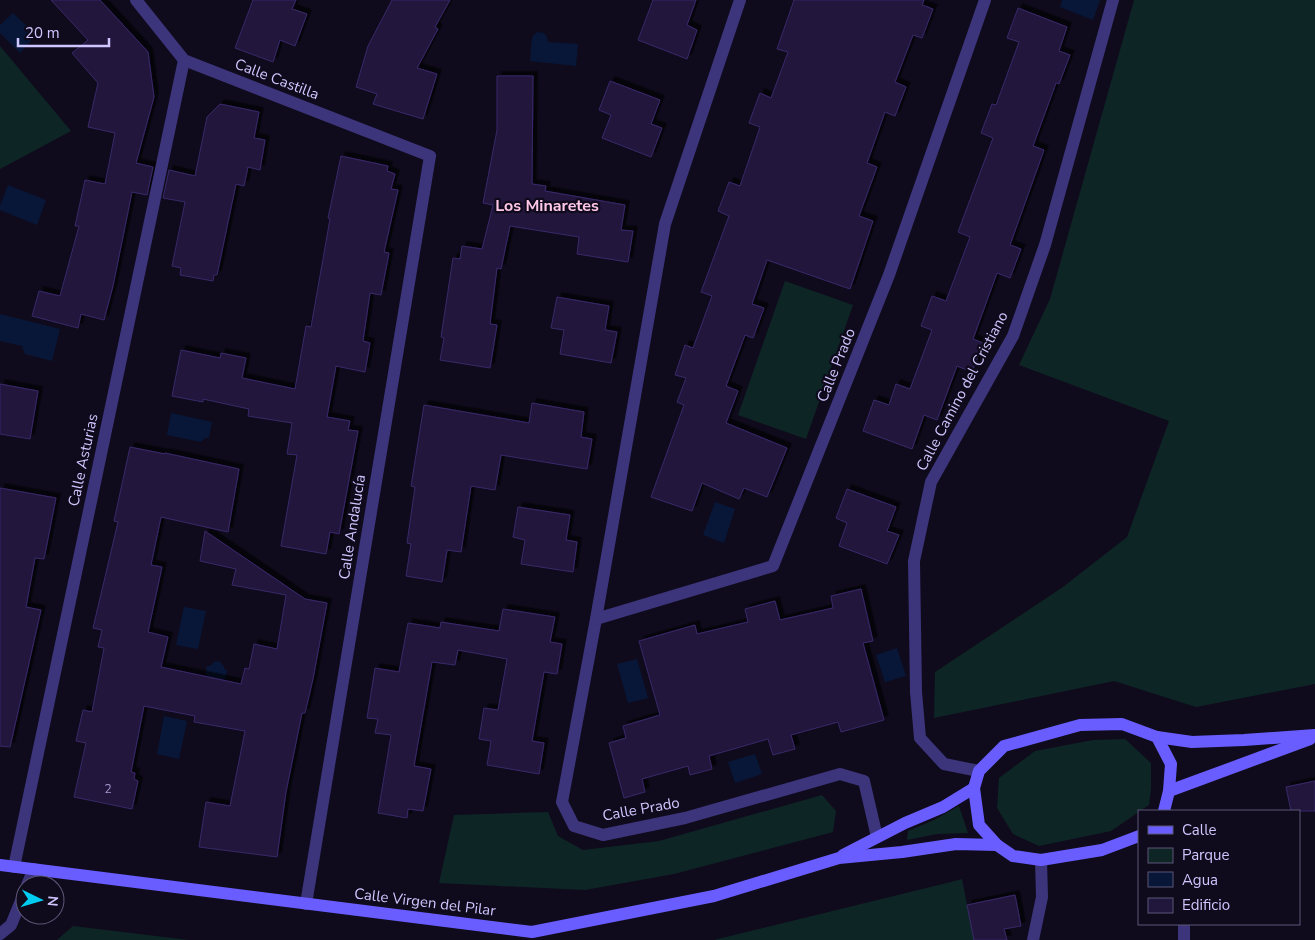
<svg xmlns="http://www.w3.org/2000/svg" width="1315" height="940" font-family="'Nunito Sans',sans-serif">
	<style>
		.green { fill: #0e2526 }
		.water { fill: #081738 }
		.building { fill: #21173d; stroke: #392969; filter: url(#shadow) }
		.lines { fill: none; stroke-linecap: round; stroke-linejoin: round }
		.lane { stroke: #3c357c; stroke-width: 12 }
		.street { stroke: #3c357c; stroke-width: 12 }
		.secondary { stroke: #6a5dff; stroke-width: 12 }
		.labels { text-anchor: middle; stroke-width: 4.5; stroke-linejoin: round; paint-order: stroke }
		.number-label { font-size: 12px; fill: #a49ace }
		.street-label { font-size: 15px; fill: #d0c6ff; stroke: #0f0b1c }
		.neighbourhood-label { font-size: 16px; font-weight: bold; fill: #ffc8e8; stroke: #0f0b1c }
	</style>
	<defs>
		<filter id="shadow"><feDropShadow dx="4.5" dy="-4.5" stdDeviation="0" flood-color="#0009"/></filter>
	</defs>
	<rect width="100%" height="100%" fill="#0f0b1c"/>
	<g class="green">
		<path d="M1134,0H1315V684L1196,707L1114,681L934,718L935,672L1063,587L1127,537L1169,421L1019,365L1050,299Z"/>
		<path d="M0,46L71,131L0,169Z"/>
		<path d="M785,281L853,305L806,439L738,415Z"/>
		<path d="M1125,739L1151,763V789L1149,805L1111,831L1039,846L1013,834L997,808L999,778L1035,751L1093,740Z"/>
		<path d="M822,795L836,811L833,832L674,874L585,890L439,883L454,815L548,812L558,836L583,850L659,841Z"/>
		<path d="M959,806L968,833L937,834L907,840L908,831L934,820Z"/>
		<path d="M962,879L974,940H714L951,882Z"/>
		<path d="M73,926L189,940H57Z"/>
	</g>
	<g class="water">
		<path d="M1062,0H1100L1093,20L1060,7Z"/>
		<path d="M13,13L36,35L20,53L0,33V25Z"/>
		<path d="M537,32L544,33L547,37L548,42L578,44L576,66L530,61L532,37Z"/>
		<path d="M8,185L46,200L37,225L0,210V206Z"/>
		<path d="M0,314L60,329L52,361L25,354L22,346L0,341Z"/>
		<path d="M171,413L212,422L209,438H205L201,442L167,435Z"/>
		<path d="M715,502L735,509L724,543L703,535Z"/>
		<path d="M184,607L206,611L198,649L176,645Z"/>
		<path d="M897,648L906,676L885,682L876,655Z"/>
		<path d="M637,659L648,698L628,703L617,664Z"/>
		<path d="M219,661L224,666V669L227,670L221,706L201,701L207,666H210L214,662Z"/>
		<path d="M164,716L187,721L179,759L157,754Z"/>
		<path d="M755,754L762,774L735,783L728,762Z"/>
	</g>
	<g class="building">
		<path d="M51,0H100L148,52L154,97L136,163L153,167L147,195L132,192L113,286L104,320L81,314L78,328L32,316L39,291L60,296L79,226H75L85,180L105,184L115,133L88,127L98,83L72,53L88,40Z"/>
		<path d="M253,0H296L292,9L307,14L295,46L280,40L273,62L235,48Z"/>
		<path d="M392,0H450L435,27L438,29L417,68L437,74L423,119L373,104L377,94L356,87L368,46Z"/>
		<path d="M653,0H696L687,25L697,30L687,59L638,40Z"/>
		<path d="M794,0H924L922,5L933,9L922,38L913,35L895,82L906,87L895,116L885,112L867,163L877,167L859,216L873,221L850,289L767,260L752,304L764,308L753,338L745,335L726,386L738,391L726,423L787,448L767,497L744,488L739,499L702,483L692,511L651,497L684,405L677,402L686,378L675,375L685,345L693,348L712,296L701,292L729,216L718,211L729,182L740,186L760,127L749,123L760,93L771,98L788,52L777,49Z"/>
		<path d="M1018,8L1067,27L1059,51L1070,55L1059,84L1056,83L1033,146L1044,150L1010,245L1021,249L1010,278L997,273L973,339L983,343L972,372L957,366L937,420L924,415L912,449L863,431L874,400L889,405L896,384L910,389L932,330L921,326L932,296L946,301L970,237L958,232L993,138L981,133L992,104L996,105L1019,42L1007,38Z"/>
		<path d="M497,76H533L532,184L546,186L545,191L625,205L621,230L633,231L628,262L577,254L579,237L510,226L501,269L497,268L490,324L497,325L490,368L440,360L444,338L441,337L453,258L460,259L462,246L482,249L493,205L483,203L497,130Z"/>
		<path d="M610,81L660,100L651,124L662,128L651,157L602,138L611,115L599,110Z"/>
		<path d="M220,104L259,112L254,138L265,140L260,170L248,167L244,186L236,184L217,275H214L213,281L180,275L181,268L172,266L185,202L163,198L169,170L195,176L207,117Z"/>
		<path d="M341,156L388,166L387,171L395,174L391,189L398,190L384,252L389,253L381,295L370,293L363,341L370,343L365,372L336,366L327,417L350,421L348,430L358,431L339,534L330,532L326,554L281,546L297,455L287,454L292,423L248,416L249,409L203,399V402L172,396L181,350L220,358L221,353L246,358L242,378L295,389L306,326L311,327L330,219L328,218Z"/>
		<path d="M557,297L609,306L605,330L617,332L611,363L560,354L564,330L551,328Z"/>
		<path d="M0,384L38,391L30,439L0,434Z"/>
		<path d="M532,403L584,412L581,437L592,439L587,469L501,455L495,490L471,486L461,552L447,550L442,582L406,576L411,544L407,543L415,487L411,486L424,405L529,423Z"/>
		<path d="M130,447L165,454V453L239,469L228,532L161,517L151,565L162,567L148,632L168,637L161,667L241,684L245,668L249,669L254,644L277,649L286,595L232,585L236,569L200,561L205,531L305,599L327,603L313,679L305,713H302L286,792L277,857L199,847L206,802L230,806L245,731L194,722L195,716L144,706L131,772L135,773L134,779L138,781L132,809L74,797L86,743L76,741L83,710L92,712L104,648L98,647L102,630L93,628L118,522L114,521Z"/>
		<path d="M0,488L56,498L44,559L35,558L26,607L41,610L10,747L0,746Z"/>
		<path d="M847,489L896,507L887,531L899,535L887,564L839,546L847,523L836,518Z"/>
		<path d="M518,507L570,515L566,540L577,542L573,572L521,564L525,540L513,537Z"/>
		<path d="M861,589L873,641L863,643L884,720L841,732L838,722L791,735L795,749L773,755L768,739L709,756L712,769L690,775L688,766L642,779L645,792L624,798L609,743L626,738L623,726L660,715L639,641L695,625L697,634L748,622L745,609L775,601L780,620L833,608L831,596Z"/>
		<path d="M503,609L555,617L550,642L562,644L557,674L544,672L532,741L544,743L539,774L487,765L491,741L479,739L484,708L498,710L507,659L458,650L455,665L432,662L414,766L431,769L423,811L408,809L407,818L378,813L391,735L375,733L378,719L367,718L375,668L399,672L408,623L440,628L441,622L499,631Z"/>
		<path d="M1315,781V811H1291L1286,787Z"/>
		<path d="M1015,895L1021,926L1004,929L1007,940H974L967,905Z"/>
	</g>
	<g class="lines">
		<g class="lane">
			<path d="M27,885L34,869"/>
			<path d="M0,934L11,925L25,891"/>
		</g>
		<g class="street">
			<path d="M136,0L184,60L430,156L306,904"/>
			<path d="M740,0L665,224L596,619L562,802L574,826L603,835L685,818L840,774L864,781L877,837"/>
			<path d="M596,619L773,566L889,275L985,0"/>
			<path d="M979,771L944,764L920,738L916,692L914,561L931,482L1013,336L1026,299L1045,245L1113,0"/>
			<path d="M14,867L184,60"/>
			<path d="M1184,924V940"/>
			<path d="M1033,940L1042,897L1041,860"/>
		</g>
		<g class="secondary">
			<path d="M1157,737L1192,742L1244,740L1315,735"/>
			<path d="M1169,791L1310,739"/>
			<path d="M1139,836L1102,850L1041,860L1013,856L997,845L979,825L974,788L979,771L1004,746L1080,725L1122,724L1157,737L1171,764L1169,791L1164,811"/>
			<path d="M843,855L905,823L943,807L974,788"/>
			<path d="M0,865L532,932L714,896L839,858L902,852L956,844L997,845"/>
		</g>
	</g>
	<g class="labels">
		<g class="number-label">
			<text x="108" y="793">2</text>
		</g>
		<g class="street-label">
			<text transform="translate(277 79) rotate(21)" y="5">Calle Castilla</text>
			<text transform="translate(836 365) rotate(-68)" y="5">Calle Prado</text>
			<text transform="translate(962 391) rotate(-62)" y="5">Calle Camino del Cristiano</text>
			<text transform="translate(83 460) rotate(-78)" y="5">Calle Asturias</text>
			<text transform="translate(352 527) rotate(-81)" y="5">Calle Andalucía</text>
			<text transform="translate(641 809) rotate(-10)" y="5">Calle Prado</text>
			<text transform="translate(425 902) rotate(7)" y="5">Calle Virgen del Pilar</text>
		</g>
		<g class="neighbourhood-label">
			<text x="547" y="211">Los Minaretes</text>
		</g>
	</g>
	<rect x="1138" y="810" width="162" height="115" fill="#0f0b1c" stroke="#5c5677"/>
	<rect x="1148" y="826" width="25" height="8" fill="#6a5dff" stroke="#5c5677"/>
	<text x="1182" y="835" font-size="15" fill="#d0c6ff">Calle</text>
	<rect x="1148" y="848" width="25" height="15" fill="#0e2526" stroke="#5c5677"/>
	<text x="1182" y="860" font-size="15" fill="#d0c6ff">Parque</text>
	<rect x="1148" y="872" width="25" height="15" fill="#081738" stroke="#5c5677"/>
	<text x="1182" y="885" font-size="15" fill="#d0c6ff">Agua</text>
	<rect x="1148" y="898" width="25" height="15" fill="#21173d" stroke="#5c5677"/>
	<text x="1182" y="910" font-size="15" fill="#d0c6ff">Edificio</text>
	<g transform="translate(40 900) rotate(95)"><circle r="24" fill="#0f0b1c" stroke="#5c5677"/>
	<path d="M0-4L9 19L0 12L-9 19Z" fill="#00cbf1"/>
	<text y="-8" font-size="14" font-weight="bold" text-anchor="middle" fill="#d0c6ff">N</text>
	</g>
	<path d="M18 38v8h91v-8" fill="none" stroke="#d0c6ff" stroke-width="2.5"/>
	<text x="25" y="38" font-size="15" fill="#d0c6ff" stroke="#0f0b1c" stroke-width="4" paint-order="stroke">20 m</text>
</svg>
